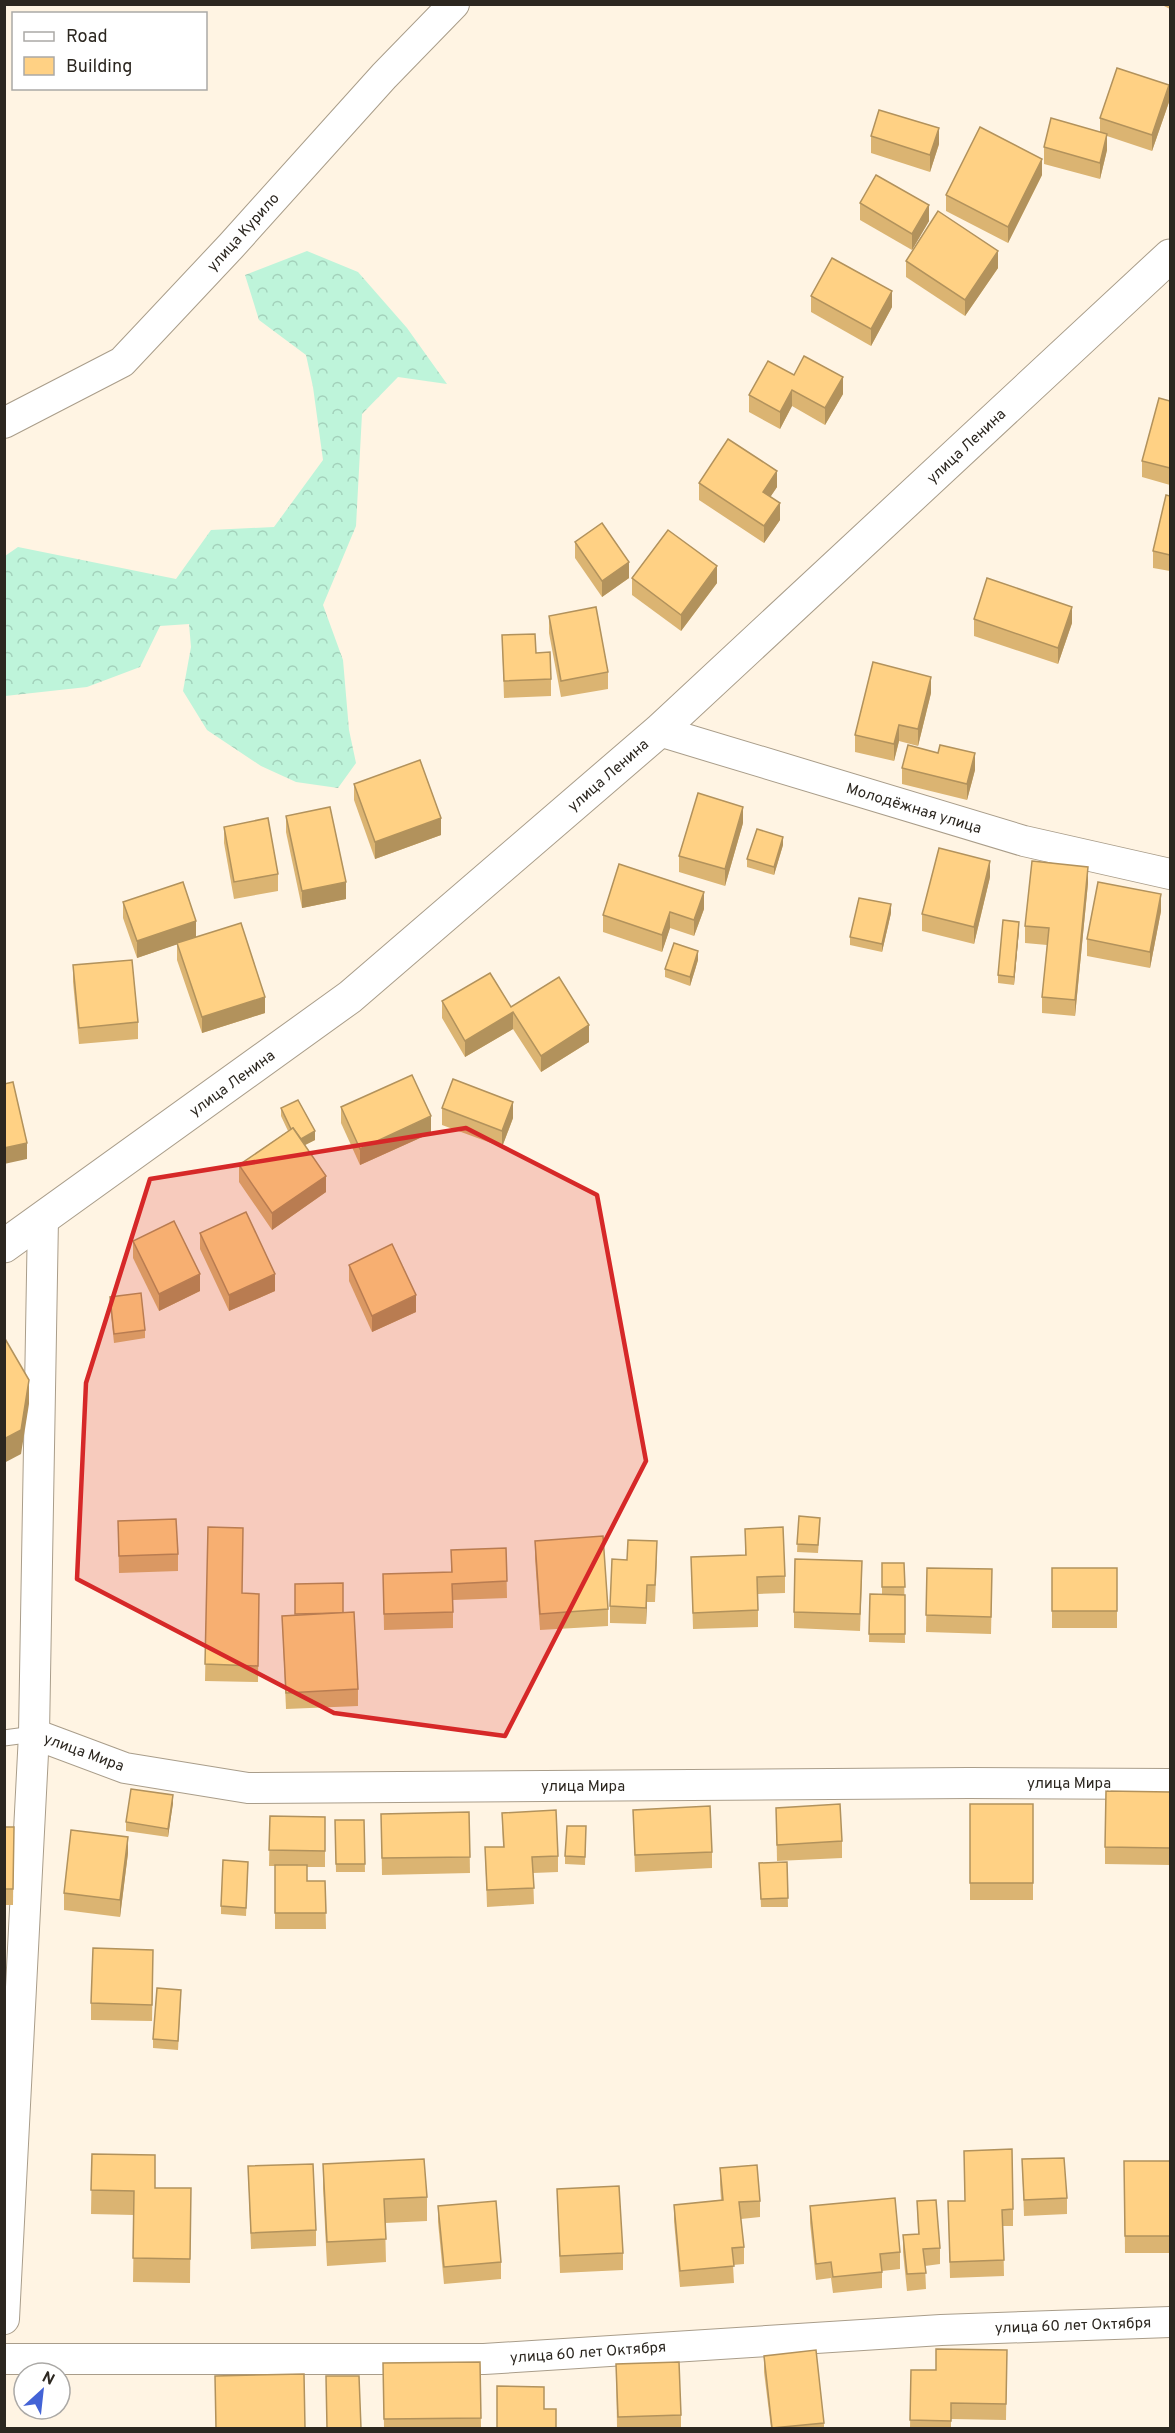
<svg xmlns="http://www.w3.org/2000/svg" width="1175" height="2433" font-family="Overpass,sans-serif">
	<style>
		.forest { fill: url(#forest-crowns) }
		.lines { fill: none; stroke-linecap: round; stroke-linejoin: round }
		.service-casing { stroke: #a99d8a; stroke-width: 17 }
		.minor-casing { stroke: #a99d8a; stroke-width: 32 }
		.secondary-casing { stroke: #a99d8a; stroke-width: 35 }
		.service { stroke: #fff; stroke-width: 15 }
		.minor { stroke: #fff; stroke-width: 30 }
		.secondary { stroke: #fff; stroke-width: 33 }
		.wall { fill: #dbb472 }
		.shaded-wall { fill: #b2925c }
		.building { fill: #ffd184; stroke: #b2925c; stroke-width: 1.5 }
		.marked { fill: #d62828; fill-opacity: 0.2; stroke: #d62828; stroke-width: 4.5; stroke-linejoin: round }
		.labels { text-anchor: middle; stroke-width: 4.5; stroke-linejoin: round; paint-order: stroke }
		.street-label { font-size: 15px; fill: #2c2720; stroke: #fff }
	</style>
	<defs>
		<pattern id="forest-crowns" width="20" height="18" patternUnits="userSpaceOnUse" patternTransform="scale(1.5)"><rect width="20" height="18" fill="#bef4da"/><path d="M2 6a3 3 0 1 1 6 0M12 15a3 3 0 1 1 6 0" fill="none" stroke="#a3d1bb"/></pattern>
	</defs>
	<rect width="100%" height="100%" fill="#fff4e3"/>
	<path class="forest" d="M307,251L358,272L407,328L447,384L398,377L362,414L356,526L323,605L343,660L349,730L356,763L338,788L296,782L261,766L207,730L183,691L191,647L189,624L160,626L140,667L87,687L5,696V556L18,547L176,579L211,530L274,527L323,460L313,387L306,355L259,320L245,275Z"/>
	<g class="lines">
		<g class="service-casing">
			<path id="service" d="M4,1738L34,1734"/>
		</g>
		<g class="minor-casing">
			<g id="minor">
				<path d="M4,423L122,362L231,246L384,76L454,4"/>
				<path d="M659,731L1024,841L1170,874"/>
				<path d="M34,1734L125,1768L248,1788L969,1783L1170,1784"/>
				<path d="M4,2319L34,1734L43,1218"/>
				<path d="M4,2359H484L941,2330L1170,2322"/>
			</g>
		</g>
		<g class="secondary-casing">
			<path id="secondary" d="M4,1246L350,997L659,731L1170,256"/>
		</g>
		<use href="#service" class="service"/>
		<use href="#minor" class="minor"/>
		<use href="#secondary" class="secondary"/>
	</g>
	<g class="wall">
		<path d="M1160,4H1170V9Z"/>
		<path d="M1169,102L1152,151L1107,136V150L1100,179L1044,164V147L1100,132V118Z"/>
		<path d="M871,136L939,144L930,172L871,153Z"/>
		<path d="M1042,175L1008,243L946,211V195Z"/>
		<path d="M860,203L929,221L912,250L860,220Z"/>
		<path d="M906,261L998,268L965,316L906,277Z"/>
		<path d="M811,296L892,307L871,346L811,312Z"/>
		<path d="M794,375L843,394L825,425L792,406L780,429L749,412V395Z"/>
		<path d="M1170,401V485L1142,477V461Z"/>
		<path d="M699,483L777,487L770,497L780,520L764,543L699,500Z"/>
		<path d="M1170,496V571L1153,568V551Z"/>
		<path d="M575,542L629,578L602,597L575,558Z"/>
		<path d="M632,578L717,583L681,631L632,595Z"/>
		<path d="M549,616L608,672V689L561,697L549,633Z"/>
		<path d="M974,619L1072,623L1058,664L974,636Z"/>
		<path d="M502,635L536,653L551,679V696L504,698Z"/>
		<path d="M931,693L918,746L899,741L894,761L855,752V735Z"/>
		<path d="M938,753L975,770L967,800L902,784V768Z"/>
		<path d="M354,784L441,835L375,859L354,800Z"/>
		<path d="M286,816L346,899L302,908L286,832Z"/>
		<path d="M743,823L725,886L679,872V856Z"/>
		<path d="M224,827L278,874V891L234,899L224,843Z"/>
		<path d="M783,845L774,875L747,867V859Z"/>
		<path d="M990,877L974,944L922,931V914Z"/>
		<path d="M1088,883L1075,1016L1042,1013V997L1047,945L1025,943V926Z"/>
		<path d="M123,902L196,937L265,1013L202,1033L177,960V944L137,958L123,918Z"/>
		<path d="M704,909L694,936L670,928L662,952L603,932V915Z"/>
		<path d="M1161,911L1150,968L1087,956V939Z"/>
		<path d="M891,913L882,952L850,945V937Z"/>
		<path d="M1019,930L1014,985L998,983V975Z"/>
		<path d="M698,960L690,986L665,977V969Z"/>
		<path d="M73,965L138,1022V1039L79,1044L73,982Z"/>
		<path d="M442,1001L511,1007L589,1042L541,1072L513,1029L465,1057L442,1018Z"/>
		<path d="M341,1107L431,1133L360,1165L341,1123Z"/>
		<path d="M281,1108L315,1140L305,1145L326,1192L272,1230L239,1182V1165L288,1131L281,1116Z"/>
		<path d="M442,1108L513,1118L502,1147L442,1125Z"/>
		<path d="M200,1233L275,1291L229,1311L200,1249Z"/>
		<path d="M133,1241L200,1291L159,1311L133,1258Z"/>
		<path d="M349,1265L416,1312L372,1332L349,1281Z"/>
		<path d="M110,1297L145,1330V1338L114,1343L110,1305Z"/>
		<path d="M799,1516L820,1526L818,1553L797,1552Z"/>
		<path d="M118,1521L178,1554V1571L119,1573Z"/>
		<path d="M208,1527L242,1593L259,1594L258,1682L205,1681Z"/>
		<path d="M745,1529L785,1576V1593L758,1594V1627L693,1629L691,1557L745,1555Z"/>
		<path d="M535,1541L608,1609V1626L540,1630L535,1558Z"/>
		<path d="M506,1548L507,1598L453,1600V1628L384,1630L383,1574L451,1572V1550Z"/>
		<path d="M657,1558L655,1602H647L646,1624L610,1623V1606L627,1560Z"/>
		<path d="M882,1563H904L905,1643L869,1642L870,1594H882Z"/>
		<path d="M927,1568L992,1586L991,1634L926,1632Z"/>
		<rect x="1052" y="1568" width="65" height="60"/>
		<path d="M862,1578L860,1631L794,1628V1612Z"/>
		<path d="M343,1613L358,1689V1706L286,1709L282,1616Z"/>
		<path d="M1170,1792V1865L1105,1864V1847Z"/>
		<path d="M173,1803L168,1837L126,1831V1822Z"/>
		<rect x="970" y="1804" width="63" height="96"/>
		<path d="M776,1808L842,1841V1858L777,1861Z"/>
		<path d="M633,1810L712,1852V1868L635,1872Z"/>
		<path d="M469,1812L470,1873L382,1875L381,1814Z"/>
		<path d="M502,1813L558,1856V1872L533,1873L534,1904L487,1907L485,1847H503Z"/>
		<path d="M270,1816L325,1817V1867H307V1881H325L326,1929H275V1866H269Z"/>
		<path d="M335,1820H364L365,1872H336Z"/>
		<path d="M4,1827H14L13,1905H4Z"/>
		<path d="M586,1835L585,1865L565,1864V1856Z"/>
		<path d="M128,1853L120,1917L64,1910V1893Z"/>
		<path d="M787,1862L788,1907H761L759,1863Z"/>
		<path d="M248,1870L246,1916L221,1914V1906Z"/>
		<path d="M153,1967L152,2021L91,2020V2003Z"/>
		<path d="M181,1998L178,2050L153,2048V2039Z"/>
		<path d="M92,2154L155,2188H191L190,2283L133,2282L134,2215L91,2214Z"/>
		<path d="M1022,2159L1067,2198V2214L1024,2216Z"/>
		<path d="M1124,2161H1170V2253H1125Z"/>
		<path d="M323,2164L427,2197V2221L385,2223L386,2262L327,2266L323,2188Z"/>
		<path d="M248,2166L316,2230V2246L251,2249Z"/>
		<path d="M720,2168L760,2201V2217L741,2219L744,2247V2264L733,2265L734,2283L680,2287L674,2221V2205L721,2200L720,2185Z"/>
		<path d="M557,2189L623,2253V2270L560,2273Z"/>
		<path d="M917,2201L940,2248V2264L925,2266L926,2289L907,2291L903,2252V2235L918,2234Z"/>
		<path d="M948,2201L1013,2209V2226H1003L1004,2276L950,2278Z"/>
		<path d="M438,2206L501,2262V2279L444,2284L438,2222Z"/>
		<path d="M810,2206L900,2252V2269L882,2271V2288L833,2293L831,2278L816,2280L810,2223Z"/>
		<path d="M1007,2350L1006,2420L951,2419V2428H910L911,2370H936Z"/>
		<path d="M764,2356L824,2423V2428H771L764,2372Z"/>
		<path d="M480,2362L481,2428H384L383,2363Z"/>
		<path d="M616,2364L681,2415V2428H617Z"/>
	</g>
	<g class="shaded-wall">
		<path d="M1169,85V102L1152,151V135Z"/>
		<path d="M939,128V144L930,172V155Z"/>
		<path d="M1107,134V150L1100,179V163Z"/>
		<path d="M1042,159V175L1008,243V227Z"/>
		<path d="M929,205V221L912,250V234Z"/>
		<path d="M998,251V268L965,316V300Z"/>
		<path d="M892,291V307L871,346V329Z"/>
		<path d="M843,377V394L825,425V408Z"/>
		<path d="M792,390V406L780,429V412Z"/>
		<path d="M777,471V487L763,508V492Z"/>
		<path d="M780,503V520L764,543V526Z"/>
		<path d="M629,562V578L602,597V581Z"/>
		<path d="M717,566V583L681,631V615Z"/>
		<path d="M1072,607V623L1058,664V648Z"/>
		<path d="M931,677V693L918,746V729Z"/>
		<path d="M899,725V741L894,761V744Z"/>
		<path d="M975,753V770L967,800V784Z"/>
		<path d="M743,807V823L725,886V869Z"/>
		<path d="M441,818V835L375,859V842Z"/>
		<path d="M783,837V845L774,875V867Z"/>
		<path d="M990,861V877L974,944V927Z"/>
		<path d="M1088,867V883L1075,1016V1000Z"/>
		<path d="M346,882V899L302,908V891Z"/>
		<path d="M704,892V909L694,936V920Z"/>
		<path d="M1161,894V911L1150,968V952Z"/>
		<path d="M891,904V913L882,952V944Z"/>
		<path d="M670,912V928L662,952V935Z"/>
		<path d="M196,921V938L137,958V941Z"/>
		<path d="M1019,922V930L1014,985V977Z"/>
		<path d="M698,951V960L690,986V977Z"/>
		<path d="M265,997V1013L202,1033V1017Z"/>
		<path d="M513,1012V1029L465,1057V1041Z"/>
		<path d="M589,1025V1042L541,1072V1056Z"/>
		<path d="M513,1102V1118L502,1147V1131Z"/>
		<path d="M431,1116V1133L360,1165V1149Z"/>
		<path d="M315,1131V1140L297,1149V1141Z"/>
		<path d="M27,1143V1159L4,1164V1148Z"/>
		<path d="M326,1176V1192L272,1230V1213Z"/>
		<path d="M200,1274V1291L159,1311V1294Z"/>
		<path d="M275,1274V1291L229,1311V1295Z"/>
		<path d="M416,1295V1312L372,1332V1316Z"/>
		<path d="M29,1380V1404L21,1454L4,1463V1439Z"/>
		<path d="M647,1585V1602L646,1624V1608Z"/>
		<path d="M173,1795V1803L168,1837V1829Z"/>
		<path d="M128,1837V1853L120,1917V1900Z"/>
	</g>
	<g class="building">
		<path d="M1117,68L1169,85L1152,135L1100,118Z"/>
		<path d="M879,110L939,128L930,155L871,136Z"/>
		<path d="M1051,118L1107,134L1100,163L1044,147Z"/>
		<path d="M980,127L1042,159L1008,227L946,195Z"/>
		<path d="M876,175L929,205L912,234L860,203Z"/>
		<path d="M938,211L998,251L965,300L906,261Z"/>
		<path d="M832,258L892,291L871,329L811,296Z"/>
		<path d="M804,356L843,377L825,408L792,390L780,412L749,395L768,361L794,375Z"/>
		<path d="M1159,398L1170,401V468L1142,461Z"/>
		<path d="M728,439L777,471L763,492L780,503L764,526L699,483Z"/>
		<path d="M1166,495L1170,496V555L1153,551Z"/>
		<path d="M602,523L629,562L602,581L575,542Z"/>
		<path d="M668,530L717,566L681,615L632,578Z"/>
		<path d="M987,578L1072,607L1058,648L974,619Z"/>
		<path d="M596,607L608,672L561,681L549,616Z"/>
		<path d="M535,634L536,653L550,652L551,679L504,681L502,635Z"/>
		<path d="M873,662L931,677L918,729L899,725L894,744L855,735Z"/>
		<path d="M908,745L938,753L940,745L975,753L967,784L902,768Z"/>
		<path d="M420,760L441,818L375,842L354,784Z"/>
		<path d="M698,793L743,807L725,869L679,856Z"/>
		<path d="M330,807L346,882L302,891L286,816Z"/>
		<path d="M268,818L278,874L234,882L224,827Z"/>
		<path d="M757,829L783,837L774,867L747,859Z"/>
		<path d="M939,848L990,861L974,927L922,914Z"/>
		<path d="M1032,861L1088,867L1075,1000L1042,997L1049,928L1025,926Z"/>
		<path d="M619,864L704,892L694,920L670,912L662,935L603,915Z"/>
		<path d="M183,882L196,921L137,941L123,902Z"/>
		<path d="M1098,882L1161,894L1150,952L1087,939Z"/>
		<path d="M859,898L891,904L882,944L850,937Z"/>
		<path d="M1003,920L1019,922L1014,977L998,975Z"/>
		<path d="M241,923L265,997L202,1017L177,943Z"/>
		<path d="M674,943L698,951L690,977L665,969Z"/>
		<path d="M132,960L138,1022L79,1028L73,965Z"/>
		<path d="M490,973L511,1007L559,977L589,1025L541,1056L513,1012L465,1041L442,1001Z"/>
		<path d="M412,1075L431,1116L360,1149L341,1107Z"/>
		<path d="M453,1079L513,1102L502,1131L442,1108Z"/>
		<path d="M13,1082L27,1143L4,1148V1084Z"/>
		<path d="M298,1100L315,1131L301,1139L293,1128L291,1129L281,1108Z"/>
		<path d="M293,1128L326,1176L272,1213L239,1165Z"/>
		<path d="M246,1212L275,1274L229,1295L200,1233Z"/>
		<path d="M174,1221L200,1274L159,1294L133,1241Z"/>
		<path d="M392,1244L416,1295L372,1316L349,1265Z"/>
		<path d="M141,1293L145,1330L114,1334L110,1297Z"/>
		<path d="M4,1337L29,1380L21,1430L4,1439Z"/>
		<path d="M799,1516L820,1518L818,1545L797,1544Z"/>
		<path d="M176,1519L178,1554L119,1556L118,1521Z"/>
		<path d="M208,1527L243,1528L242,1593L259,1594L258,1666L205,1664Z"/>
		<path d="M783,1527L785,1576L757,1577L758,1610L693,1613L691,1557L746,1555L745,1529Z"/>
		<path d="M603,1536L608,1609L540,1614L535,1541Z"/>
		<path d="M628,1540L657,1541L655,1585H647L646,1608L610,1606L612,1559L627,1560Z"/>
		<path d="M506,1548L507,1581L452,1584L453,1612L384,1614L383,1574L452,1572L451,1550Z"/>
		<path d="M795,1559L862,1561L860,1614L794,1612Z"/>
		<path d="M882,1563H904L905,1587H882Z"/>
		<path d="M927,1568L992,1569L991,1617L926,1615Z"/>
		<rect x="1052" y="1568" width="65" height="43"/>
		<path d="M343,1583V1613L295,1614V1584Z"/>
		<path d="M870,1594L905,1595V1634H869Z"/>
		<path d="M354,1612L358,1689L286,1693L282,1616Z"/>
		<path d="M131,1789L173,1795L168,1829L126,1822Z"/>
		<path d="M1106,1791L1170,1792V1848L1105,1847Z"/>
		<path d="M840,1804L842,1841L777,1845L776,1808Z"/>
		<rect x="970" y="1804" width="63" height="79"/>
		<path d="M710,1806L712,1852L635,1855L633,1810Z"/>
		<path d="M556,1810L558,1856L532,1857L534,1888L487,1890L485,1847H504L502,1813Z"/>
		<path d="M469,1812L470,1857L382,1858L381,1814Z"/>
		<path d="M270,1816L325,1817V1851L269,1850Z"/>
		<path d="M335,1820H364L365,1864H336Z"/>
		<path d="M567,1826H586L585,1857L565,1856Z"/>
		<path d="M4,1827H14L13,1889H4Z"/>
		<path d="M71,1830L128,1837L120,1900L64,1893Z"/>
		<path d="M223,1860L248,1862L246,1908L221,1906Z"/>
		<path d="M787,1862L788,1898L761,1899L759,1863Z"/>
		<path d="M275,1865H307V1881H325L326,1913H275Z"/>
		<path d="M93,1948L153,1950L152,2005L91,2003Z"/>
		<path d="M157,1988L181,1990L178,2041L153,2039Z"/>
		<path d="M1012,2149L1013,2209L1002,2210L1004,2260L950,2262L948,2201H965L964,2151Z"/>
		<path d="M92,2154L155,2155V2188H191L190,2259L133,2258L134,2191L91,2190Z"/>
		<path d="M1064,2158L1067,2198L1024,2200L1022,2159Z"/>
		<path d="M424,2159L427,2197L384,2199L386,2239L327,2242L323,2164Z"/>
		<path d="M1124,2161H1170V2236H1125Z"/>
		<path d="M313,2164L316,2230L251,2233L248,2166Z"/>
		<path d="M757,2165L760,2201L739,2202L744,2247L732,2248L734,2266L680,2271L674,2205L723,2200L720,2168Z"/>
		<path d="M619,2186L623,2253L560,2256L557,2189Z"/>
		<path d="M895,2198L900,2252L880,2254L882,2272L833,2277L831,2262L816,2264L810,2206Z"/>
		<path d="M936,2200L940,2248L923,2249L926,2273L907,2274L903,2235L919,2234L917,2201Z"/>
		<path d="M496,2201L501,2262L444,2267L438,2206Z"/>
		<path d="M936,2349L1007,2350L1006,2404L951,2403V2421L910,2420L911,2370H936Z"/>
		<path d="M816,2350L824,2423L772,2428L764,2356Z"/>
		<path d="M480,2362L481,2418L384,2419L383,2363Z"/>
		<path d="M679,2362L681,2415L618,2417L616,2364Z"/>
		<path d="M304,2374L305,2428H216L215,2376Z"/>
		<path d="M326,2376H359L361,2428H327Z"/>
		<path d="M497,2386L544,2387V2409H556V2428H497Z"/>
	</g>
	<path class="marked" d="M466,1128L597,1195L646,1461L505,1736L334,1713L77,1579L86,1383L150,1179Z"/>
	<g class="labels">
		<g class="street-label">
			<text transform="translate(243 232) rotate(-48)" y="5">улица Курило</text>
			<text transform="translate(966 446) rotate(-43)" y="5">улица Ленина</text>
			<text transform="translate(608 775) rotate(-41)" y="5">улица Ленина</text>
			<text transform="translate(914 808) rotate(17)" y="5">Молодёжная улица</text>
			<text transform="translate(232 1083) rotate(-36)" y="5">улица Ленина</text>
			<text transform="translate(84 1752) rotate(20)" y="5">улица Мира</text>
			<text x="1069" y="1788">улица Мира</text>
			<text x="583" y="1791">улица Мира</text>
			<text transform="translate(1073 2325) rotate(-2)" y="5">улица 60 лет Октября</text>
			<text transform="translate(588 2352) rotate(-4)" y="5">улица 60 лет Октября</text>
		</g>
	</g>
	<rect width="1175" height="2433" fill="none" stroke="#2c2720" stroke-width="12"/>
	<rect x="12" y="12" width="195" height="78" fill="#ffffff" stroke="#aba9a6" stroke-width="1.5"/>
	<rect x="24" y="32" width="30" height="9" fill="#ffffff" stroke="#aba9a6" stroke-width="1.5"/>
	<text x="66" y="42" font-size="18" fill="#2c2720">Road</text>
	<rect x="24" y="57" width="30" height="18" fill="#ffd184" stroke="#aba9a6" stroke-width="1.5"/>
	<text x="66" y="72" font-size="18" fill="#2c2720">Building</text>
	<g transform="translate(42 2391) rotate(27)"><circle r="28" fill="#ffffff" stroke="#aba9a6" stroke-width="1.5"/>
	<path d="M0-4.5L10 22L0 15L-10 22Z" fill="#4363d6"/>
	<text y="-9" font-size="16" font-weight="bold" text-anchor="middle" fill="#2c2720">N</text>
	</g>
</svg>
